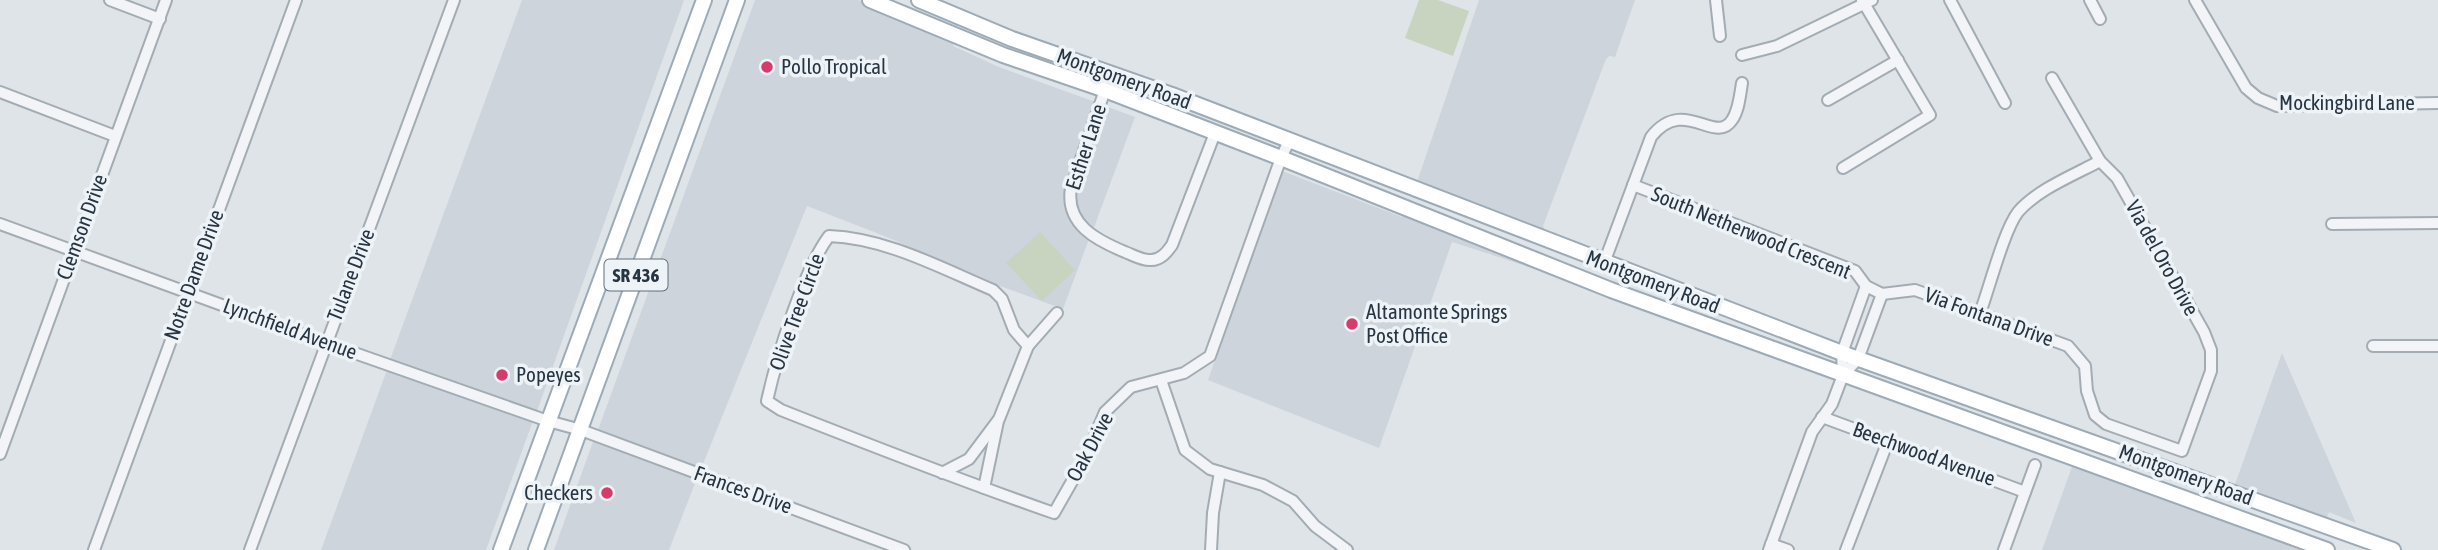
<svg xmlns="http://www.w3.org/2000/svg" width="2438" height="550" font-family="'Asap Condensed',sans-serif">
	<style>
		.built { fill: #cdd4db }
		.green { fill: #c8d4bf }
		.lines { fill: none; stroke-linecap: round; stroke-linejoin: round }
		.minor-casing { stroke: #a4acb3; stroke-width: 14 }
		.major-casing { stroke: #9dabb6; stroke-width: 18 }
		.minor { stroke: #f2f4f7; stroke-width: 10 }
		.major { stroke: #fff; stroke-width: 14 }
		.poi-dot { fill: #d73b6b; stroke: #eef3f7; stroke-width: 2.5 }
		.labels { text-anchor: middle; stroke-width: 7; stroke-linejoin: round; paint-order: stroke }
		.shield { fill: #eef3f7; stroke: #636d78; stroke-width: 2 }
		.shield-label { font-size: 19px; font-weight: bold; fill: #273441 }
		.poi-label { font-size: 21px; fill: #273441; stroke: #eef3f7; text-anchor: start }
		.street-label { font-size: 21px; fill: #273441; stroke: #eef3f7 }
	</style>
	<rect width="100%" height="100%" fill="#dfe4e9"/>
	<g class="built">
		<path d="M522,0H684L537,411L390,360Z"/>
		<path d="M755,0H858L954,40L953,46L999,67L1095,102L1065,187L1064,199L1067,216L1077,230L1089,239L1063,309L1000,286L887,237L807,206L701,469L598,430Z"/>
		<path d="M1479,0H1635L1615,57L1609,56L1606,59L1543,226L1545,231L1551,234L1416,185Z"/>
		<path d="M1105,106L1135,117L1093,230L1077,212L1075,200Z"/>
		<path d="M1282,171L1402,217L1404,213L1539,266L1538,270L1452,242L1379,448L1208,380Z"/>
		<path d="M2282,353L2356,523L2329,512L2326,520L2234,487Z"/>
		<path d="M387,370L533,421L486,550H321Z"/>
		<path d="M594,439L697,478L669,550H554Z"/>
		<path d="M2073,464L2313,550H2042Z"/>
	</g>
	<g class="green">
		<path d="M1419,0H1438L1469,11L1453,56L1405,38Z"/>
		<path d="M1040,232L1075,270L1042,301L1006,263Z"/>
	</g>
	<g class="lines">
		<g class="minor-casing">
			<g id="minor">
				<path d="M110,0L160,19"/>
				<path d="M1716,0L1720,36"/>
				<path d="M1950,0L2005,103"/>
				<path d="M2090,0L2100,19"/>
				<path d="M2195,0L2246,88L2258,98L2277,106L2438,103"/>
				<path d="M1742,55L1777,46L1872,0"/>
				<path d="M1105,90L1071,188C1065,224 1096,240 1125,252C1133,255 1143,261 1151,260C1161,260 1167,252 1172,245L1215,133"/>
				<path d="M0,92L115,136"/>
				<path d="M1828,100L1898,60"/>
				<path d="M1843,168L1930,115L1862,0"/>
				<path d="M1633,185L1855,271L1866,286L1882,294L1915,290L2068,346L2085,366L2087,391L2095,415L2106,424L2182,451L2211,371V350L2204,332L2117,178L2100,161L2052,78"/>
				<path d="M0,224L326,343L548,421L581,430L904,550"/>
				<path d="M2332,224L2438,223"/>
				<path d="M1604,263L1651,137C1684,95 1715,146 1732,120C1739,110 1740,95 1742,83"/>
				<path d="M1980,313C1989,289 2004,230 2018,212C2038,189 2074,175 2100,161"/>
				<path d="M1028,346L1057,313"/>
				<path d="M2373,346H2438"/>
				<path d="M1843,375L1842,353L1866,286"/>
				<path d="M1161,380L1185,450L1210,469L1263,485L1293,501L1315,526L1347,550"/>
				<path d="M1822,417L2025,492"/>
				<path d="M0,454L166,0"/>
				<path d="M942,473L969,459L999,419L1028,346L1014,330L1002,299L993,290C941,268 886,238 829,236C803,271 777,356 767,401L781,410C872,446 962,481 1054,513L1087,455L1105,412L1131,387L1184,373L1210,356L1281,158L1289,141"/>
				<path d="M984,488L998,421"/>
				<path d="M1771,544L1788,550"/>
				<path d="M94,550L296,0"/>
				<path d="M250,550L454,0"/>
				<path d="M1211,550L1213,513L1220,472"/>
				<path d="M1769,550L1812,432L1832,404L1843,375L1858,359L1882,294"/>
				<path d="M1846,550L1888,441"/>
				<path d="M2004,550L2035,465"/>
			</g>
		</g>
		<g class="major-casing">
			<g id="major">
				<path d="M870,0L1003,55L1105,90L1281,158L1611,290L2327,550"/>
				<path d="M919,0L1012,39L1172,95L1842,353L2393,550"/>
				<path d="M501,550L704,0"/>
				<path d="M536,550L737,0"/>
			</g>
		</g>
		<use href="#minor" class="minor"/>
		<use href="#major" class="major"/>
	</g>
	<g class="poi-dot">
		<circle cx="767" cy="67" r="7"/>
		<circle cx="1352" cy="324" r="7"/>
		<circle cx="502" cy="375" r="7"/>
		<circle cx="607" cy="493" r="7"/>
	</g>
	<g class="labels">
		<rect class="shield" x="604.5" y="259.5" width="63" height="31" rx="5"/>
		<g class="shield-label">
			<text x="636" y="282">SR 436</text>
		</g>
		<g class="poi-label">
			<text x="781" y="74">Pollo Tropical</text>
			<text x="1366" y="319">Altamonte Springs<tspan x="1366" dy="24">Post Office</tspan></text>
			<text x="516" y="382">Popeyes</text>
			<text x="593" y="500" text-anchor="end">Checkers</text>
		</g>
		<g class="street-label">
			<text transform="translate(1124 79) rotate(20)" y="7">Montgomery Road</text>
			<text x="2347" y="110">Mockingbird Lane</text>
			<text transform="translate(1086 147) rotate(-72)" y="7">Esther Lane</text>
			<text transform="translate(82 227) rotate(-70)" y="7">Clemson Drive</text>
			<text transform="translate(1751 233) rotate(22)" y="7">South Netherwood Crescent</text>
			<text transform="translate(2162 258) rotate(61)" y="7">Via del Oro Drive</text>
			<text transform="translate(194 275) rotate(-70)" y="7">Notre Dame Drive</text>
			<text transform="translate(351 275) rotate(-69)" y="7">Tulane Drive</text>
			<text transform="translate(1653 282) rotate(21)" y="7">Montgomery Road</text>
			<text transform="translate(797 312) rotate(-70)" y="7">Olive Tree Circle</text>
			<text transform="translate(1989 317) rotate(20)" y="7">Via Fontana Drive</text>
			<text transform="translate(290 329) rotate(20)" y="7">Lynchfield Avenue</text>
			<text transform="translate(1090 447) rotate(-62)" y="7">Oak Drive</text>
			<text transform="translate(1924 454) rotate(20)" y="7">Beechwood Avenue</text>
			<text transform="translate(2186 475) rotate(20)" y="7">Montgomery Road</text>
			<text transform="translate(743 490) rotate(20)" y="7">Frances Drive</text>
		</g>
	</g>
</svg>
